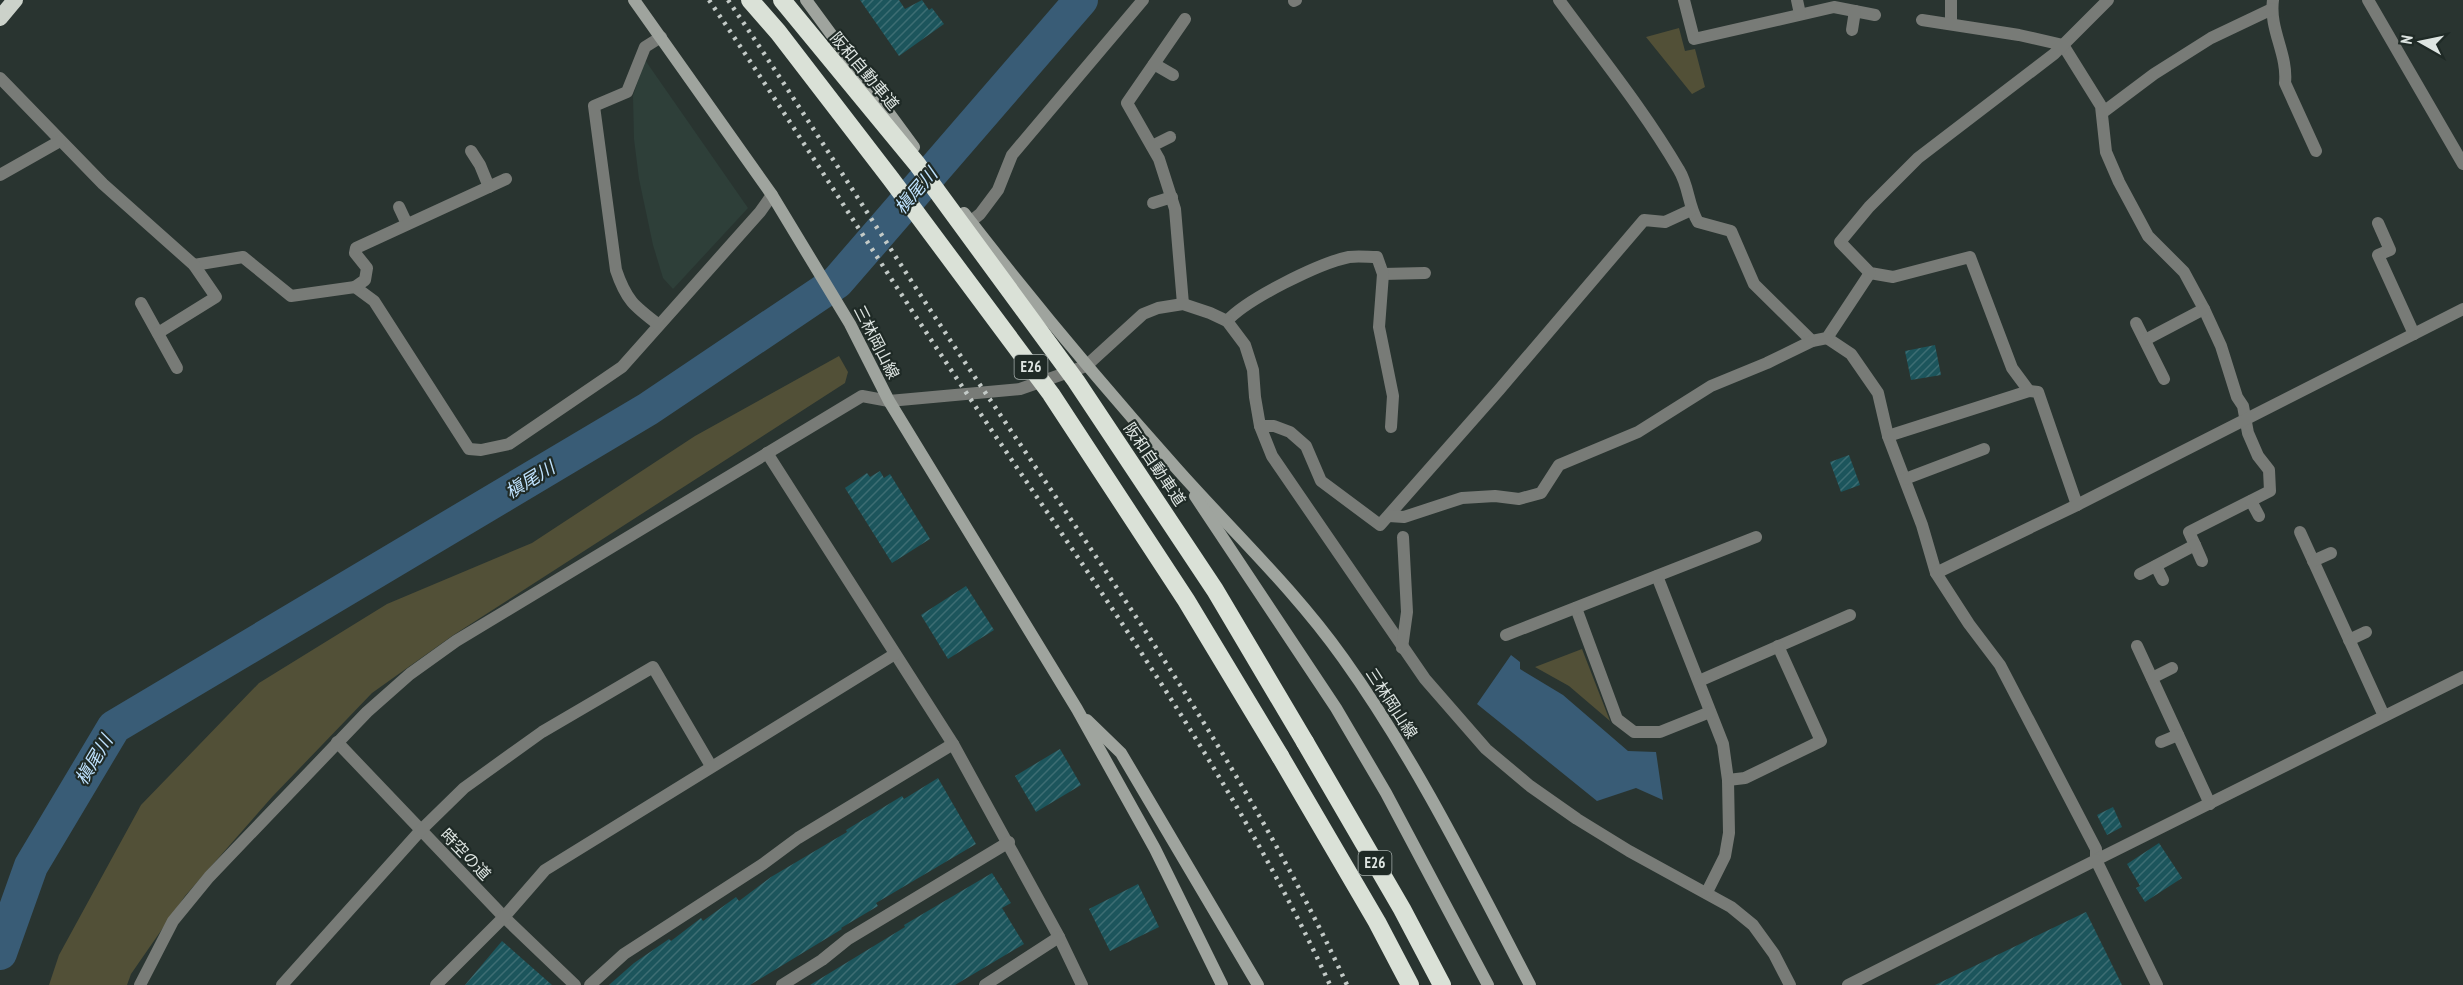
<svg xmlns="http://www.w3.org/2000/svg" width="2463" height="985" font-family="'PT Sans Narrow','Noto Sans JP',sans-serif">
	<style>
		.built { fill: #2e3f39 }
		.green { fill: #525037 }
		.water { fill: #395c76 }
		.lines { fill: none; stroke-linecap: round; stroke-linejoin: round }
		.river { stroke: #395c76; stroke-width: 34 }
		.building { fill: url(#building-hatch) }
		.minor { stroke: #787b77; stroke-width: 12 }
		.tertiary { stroke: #787b77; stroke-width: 12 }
		.secondary { stroke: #9fa49e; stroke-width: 12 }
		.trunk { stroke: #ccd2ca; stroke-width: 16 }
		.motorway { stroke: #dae1d7; stroke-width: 18 }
		.rail { stroke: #c3cac7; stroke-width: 4.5; stroke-dasharray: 3 6; stroke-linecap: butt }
		.motorway-bridge { stroke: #dae1d7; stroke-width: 18 }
		.labels { text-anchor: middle; stroke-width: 4.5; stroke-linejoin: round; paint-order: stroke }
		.shield { fill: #1f2a26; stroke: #a5adaa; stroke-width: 1.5 }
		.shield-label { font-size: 15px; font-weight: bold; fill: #dee5e2 }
		.street-label { font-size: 16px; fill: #dee5e2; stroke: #1f2a26 }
		.water-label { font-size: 18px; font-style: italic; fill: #bfe2fe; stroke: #1f2a26 }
	</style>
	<defs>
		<pattern id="building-hatch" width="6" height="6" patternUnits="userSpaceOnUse" patternTransform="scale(1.5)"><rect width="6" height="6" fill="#1c555c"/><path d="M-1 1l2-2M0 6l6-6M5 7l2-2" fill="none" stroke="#3d6d73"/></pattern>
	</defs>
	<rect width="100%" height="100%" fill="#293430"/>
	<path class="built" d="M645,60L748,208L673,289L663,278L653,245L639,179L634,139L633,96Z"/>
	<g class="green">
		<path d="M1679,28L1685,51L1695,49L1705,87L1692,94L1646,37Z"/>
		<path d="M839,356L848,372L845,383L452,636L372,693L272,797L185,896L131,974L127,985H49L59,955L141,805L259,683L387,604L532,543L695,436Z"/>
		<path d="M1582,649L1610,721L1569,686L1535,667Z"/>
	</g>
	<path class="water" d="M1511,655L1520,662V669L1563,695L1628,751L1656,752L1663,800L1636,788L1597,801L1477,704Z"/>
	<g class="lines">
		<path class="river" d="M0,953L31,866L114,727L648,409L837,282L1081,0"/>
	</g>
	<g class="building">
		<path d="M860,0H899L905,9L922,0L929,10L932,8L944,24L899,56Z"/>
		<path d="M1935,345L1941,375L1911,380L1905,351Z"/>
		<path d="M1849,455L1860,485L1841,492L1830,462Z"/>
		<path d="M880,471L884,478L890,474L930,539L892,563L845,488L867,473L870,477Z"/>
		<path d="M966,586L994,630L948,659L921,615Z"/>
		<path d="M1060,749L1081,785L1036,812L1015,776Z"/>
		<path d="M938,778L976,844L876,903L878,906L841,928L842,929L750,985H609L634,963L669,939L671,941L701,918L703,921L736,897L739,901L771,877L847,832L846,830L902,796L904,799Z"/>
		<path d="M2113,807L2122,827L2107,835L2097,815Z"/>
		<path d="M2159,843L2182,878L2145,902L2136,888L2140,886L2127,864Z"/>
		<path d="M992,873L1011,903L1002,908L1024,944L955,985H810L905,927L904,925Z"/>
		<path d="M1138,884L1159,927L1110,951L1089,909Z"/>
		<path d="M2086,912L2122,985H1935Z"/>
		<path d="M502,941L552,985H465Z"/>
	</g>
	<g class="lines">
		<g class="minor">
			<path d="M1559,0C1600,56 1644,110 1679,170C1689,186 1688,206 1698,222L1731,231L1754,284L1812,341"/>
			<path d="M1684,0L1694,39L1834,7L1875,15"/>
			<path d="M1797,0L1800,14"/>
			<path d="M1951,0V24"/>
			<path d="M2273,0C2269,30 2288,54 2285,83L2316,151"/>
			<path d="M2368,0L2463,164"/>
			<path d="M1294,1L1296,0"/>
			<path d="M1922,20L2019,35L2063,45L2101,106L2106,152L2119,182L2148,236L2184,272L2204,309L2221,346L2237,397L2243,406L2248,433L2258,456L2269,470L2270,491L2189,532L2195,545L2140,574"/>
			<path d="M1852,30L1855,11"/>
			<path d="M1154,64L1173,75"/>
			<path d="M0,78L103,184L194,265L243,257L291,296L355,287L374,301L469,449L481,450L509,444L622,367L760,212L772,195"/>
			<path d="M2102,113L2154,74L2211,38L2272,9"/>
			<path d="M1152,146L1170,137"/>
			<path d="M471,151L480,165L489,187"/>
			<path d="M0,175L60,141"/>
			<path d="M1153,203L1172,197"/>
			<path d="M399,207L407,224"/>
			<path d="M970,222L980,214L998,190L1012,155L1143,0"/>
			<path d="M2378,223L2390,250L2378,255L2414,334"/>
			<path d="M1383,274L1425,273"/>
			<path d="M355,287L365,280L367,268L355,253L356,248L506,179"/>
			<path d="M141,303L177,368"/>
			<path d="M1183,304L1175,209L1159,159L1127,103L1185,19"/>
			<path d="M1227,321C1247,299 1319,263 1349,257C1358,256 1368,257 1377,257L1383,274L1379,327L1393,396L1391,427"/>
			<path d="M2136,323L2164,379"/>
			<path d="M659,325C634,306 626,300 616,270L594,106L627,92L645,47L661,37"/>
			<path d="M158,333L216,297L194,265"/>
			<path d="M1827,338L1851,354L1878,393L1888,436L1922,525L1936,573L1969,624L2000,665L2096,849V860"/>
			<path d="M2145,340L2204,309"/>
			<path d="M1086,366L1143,314L1158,308L1183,304L1210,313L1227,321L1245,345L1253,370L1255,397L1260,426L1272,456L1425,679L1486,749L1530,786L1577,819L1629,851L1731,907L1753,925L1774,954L1790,985"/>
			<path d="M2029,391L2038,392L2077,505"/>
			<path d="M1260,426H1274L1290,432L1306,446L1321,481L1380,525L1499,390L1644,220L1665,222L1691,210"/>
			<path d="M1888,436L2029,391L2012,368L1970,257L1893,277L1870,273L1840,242L1869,207L1918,158L2054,54L2108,0"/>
			<path d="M767,453L953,744L1059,937L1082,985"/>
			<path d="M1905,479L1984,449"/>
			<path d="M2251,501L2259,516"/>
			<path d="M1389,516L1404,517L1462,498L1495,496L1519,499L1541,493L1559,465L1638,432L1711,386L1767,363L1812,341L1827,338L1870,273"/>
			<path d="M2300,532L2384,716"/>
			<path d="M2195,545L2202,561"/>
			<path d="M2313,561L2331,553"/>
			<path d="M2156,566L2163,580"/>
			<path d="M1936,573L2077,505L2463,309"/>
			<path d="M1657,576L1723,744L1728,780L1729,833L1725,856L1707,892"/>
			<path d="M1576,608L1617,719L1634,732H1660L1710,712"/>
			<path d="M1506,635L1756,537"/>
			<path d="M2349,640L2366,632"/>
			<path d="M2137,646L2210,804"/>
			<path d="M1402,648L1407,612L1403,537"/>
			<path d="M2152,678L2172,668"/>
			<path d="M1699,681L1850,615"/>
			<path d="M337,742L504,917L575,985"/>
			<path d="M2161,742L2178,735"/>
			<path d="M1728,780L1745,778L1821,741L1778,646"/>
			<path d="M2096,860L2463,677"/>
			<path d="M282,985L421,830L464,788L542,732L653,667L711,766"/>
			<path d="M436,985L504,917L545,870L895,654"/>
			<path d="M590,985L624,954L763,864L798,838L953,744"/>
			<path d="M782,985L822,960L848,939L1009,842"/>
			<path d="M985,985L1059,937"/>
		</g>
		<g class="tertiary">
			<path d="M140,985L173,921L209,877L367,712L410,674L456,641L862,396L889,401L1020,389L1086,366"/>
			<path d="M1848,985L2096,860L2157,985"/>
		</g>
		<g class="secondary">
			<path d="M634,0L772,195L850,324L889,401L1077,709L1155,849L1222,985"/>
			<path d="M806,0L914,147"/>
			<path d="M964,213C1032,301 1103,386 1177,469C1233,532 1294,589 1343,658C1416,760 1472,874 1530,985"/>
			<path d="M1195,496L1336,708L1386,793L1488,985"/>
			<path d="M1087,720L1121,753L1258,985"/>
		</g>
		<path class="trunk" d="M0,18L15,0"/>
		<g class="motorway">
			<path d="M1305,742L1402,909L1442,985"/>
			<path d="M1280,756L1377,922L1410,985"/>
		</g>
		<g class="rail">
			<path d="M709,0C802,137 889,279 982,416C1106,600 1237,783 1330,985"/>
			<path d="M728,0C818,132 901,269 991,401C1118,590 1251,777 1347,985"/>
		</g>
		<g class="motorway-bridge">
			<path d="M750,0L778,32L891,179L1051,394L1186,600L1280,756"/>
			<path d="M782,0L917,164L1076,381L1215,590L1305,742"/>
		</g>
	</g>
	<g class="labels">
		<g class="shield">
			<rect x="1014.5" y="355" width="33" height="24" rx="4.5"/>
			<rect x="1358.5" y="851" width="33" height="24" rx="4.5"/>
		</g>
		<g class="shield-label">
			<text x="1031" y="372">E26</text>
			<text x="1375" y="868">E26</text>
		</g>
		<g class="street-label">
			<text transform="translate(865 71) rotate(50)" y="6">阪和自動車道</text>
			<text transform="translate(877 342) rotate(63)" y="6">三林岡山線</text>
			<text transform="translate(1155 464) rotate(56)" y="6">阪和自動車道</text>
			<text transform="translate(1392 703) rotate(57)" y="6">三林岡山線</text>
			<text transform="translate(466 854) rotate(46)" y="6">時空の道</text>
		</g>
		<g class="water-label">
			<text transform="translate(916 191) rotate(-49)" y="6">槇尾川</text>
			<text transform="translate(530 480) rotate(-31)" y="6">槇尾川</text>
			<text transform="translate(94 760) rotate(-59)" y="6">槇尾川</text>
		</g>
	</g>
	<g transform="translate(2421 42) rotate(279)" stroke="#1f2a26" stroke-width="4.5" paint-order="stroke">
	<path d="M0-4.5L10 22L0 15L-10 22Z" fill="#dee5e2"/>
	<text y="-9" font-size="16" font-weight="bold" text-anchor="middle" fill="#dee5e2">N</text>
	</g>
</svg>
